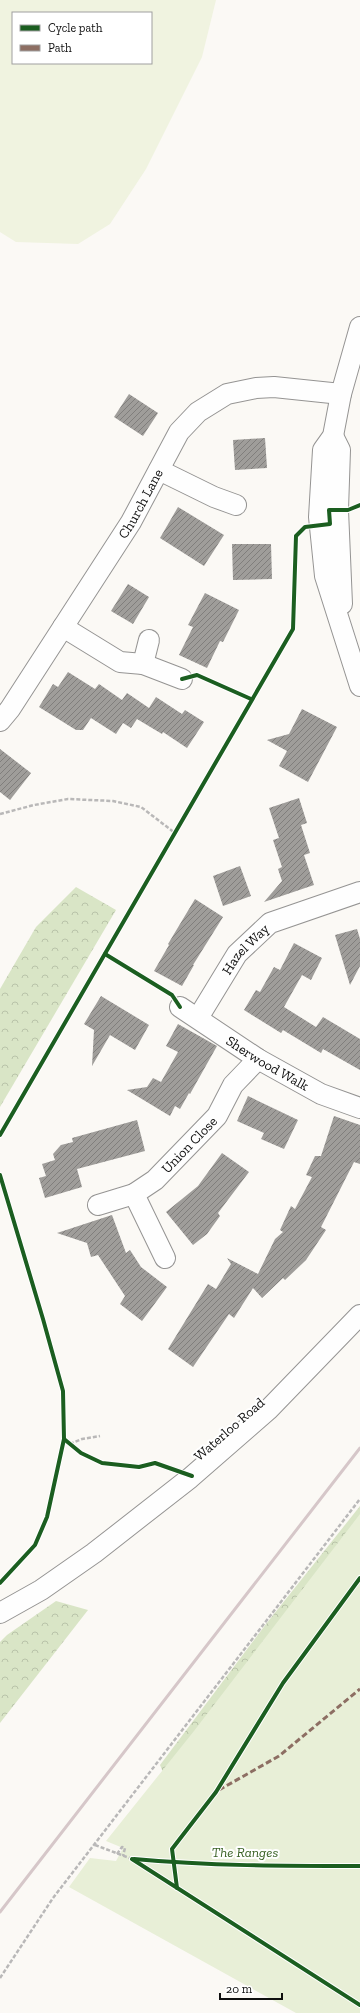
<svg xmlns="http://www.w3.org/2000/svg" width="360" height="2013" font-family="'Zilla Slab',serif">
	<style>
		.forest { fill: url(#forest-crowns) }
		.park { fill: #e8efd7 }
		.pitch { fill: #f0f3e0; fill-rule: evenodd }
		.building { fill: url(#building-hatch) }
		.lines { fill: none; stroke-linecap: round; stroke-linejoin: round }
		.minor-casing { stroke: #959493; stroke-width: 22 }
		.path { stroke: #b9b8b8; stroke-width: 2.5; stroke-dasharray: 4 2; stroke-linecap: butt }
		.minor { stroke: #fefefe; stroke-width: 20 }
		.rail { stroke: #d6c7c9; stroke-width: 3 }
		.quiet { stroke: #8d6e63; stroke-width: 3; stroke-dasharray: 6 3; stroke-linecap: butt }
		.cycleway-casing { stroke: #fff; stroke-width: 6 }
		.cycleway { stroke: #1b5e20; stroke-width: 4 }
		.labels { text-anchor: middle; stroke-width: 4; stroke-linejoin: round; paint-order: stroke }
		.street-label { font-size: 14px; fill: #0f0f0f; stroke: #fff }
		.park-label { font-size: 14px; font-style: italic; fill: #396125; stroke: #fff }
	</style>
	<defs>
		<pattern id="forest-crowns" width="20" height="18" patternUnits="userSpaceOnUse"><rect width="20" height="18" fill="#d9e5c6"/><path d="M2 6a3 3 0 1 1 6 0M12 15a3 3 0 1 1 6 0" fill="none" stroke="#b9c3a9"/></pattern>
		<pattern id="building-hatch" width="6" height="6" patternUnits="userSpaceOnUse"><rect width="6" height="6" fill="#9f9d9a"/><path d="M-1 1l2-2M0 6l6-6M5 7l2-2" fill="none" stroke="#807e7c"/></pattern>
	</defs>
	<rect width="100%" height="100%" fill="#fbf9f5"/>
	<g class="forest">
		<path d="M76,887L116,910L0,1107V989L36,927Z"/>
		<path d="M360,1506V1557L174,1798L160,1765L266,1624Z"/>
		<path d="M56,1601L88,1610L0,1723V1642L7,1635Z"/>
	</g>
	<path class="park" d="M360,1514V2013H296L69,1887L90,1858L116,1861L123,1848L106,1841L194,1731Z"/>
	<path class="pitch" d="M0,0H216L202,57L146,169L110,224L78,244L16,242L0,232ZM13,13H151V63H13Z"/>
	<g class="building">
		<path d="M129,394L158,413L143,436L114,417Z"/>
		<path d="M265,438L267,468L235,470L233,440Z"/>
		<path d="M178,507L224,535L204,566L160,538Z"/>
		<path d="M232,544H271L272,579L233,580Z"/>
		<path d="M128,584L149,597L133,624L111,611Z"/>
		<path d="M205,593L239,610L223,642L220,641L207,668L179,655L193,627L188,625Z"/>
		<path d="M68,672L95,689L99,684L122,700L127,693L149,708L156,697L182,714L185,710L204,722L187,748L163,732L162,734L137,719L131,728L123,723L116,734L91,718L83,730H76L39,707L53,684L58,687Z"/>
		<path d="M302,709L337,727L308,782L279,766L287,751L267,740L289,734Z"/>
		<path d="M0,749L31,773L10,800L0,792Z"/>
		<path d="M299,798L307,823L301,825L310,853L304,855L314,885L264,902L282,881L278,869L282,867L273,840L279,838L269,808Z"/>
		<path d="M240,866L251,896L223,906L213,876Z"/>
		<path d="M195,899L223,917L193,965H194L182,986L154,971L169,945L168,944Z"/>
		<path d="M357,929L360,939V966L350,985L335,935Z"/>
		<path d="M294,943L322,958L311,980L302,975L284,1007L316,1027L323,1017L360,1039V1070L323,1049L321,1053L283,1030L281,1033L244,1010L256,990L260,992L274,967L280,970Z"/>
		<path d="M101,996L149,1025L135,1050L110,1035L92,1066L94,1030L84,1024Z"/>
		<path d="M178,1024L217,1046L190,1094L189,1093L180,1109L175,1106L170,1116L127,1090L147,1087L153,1078L161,1082L178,1052L166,1046Z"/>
		<path d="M248,1096L298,1120L284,1149L261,1139L264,1133L237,1121Z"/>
		<path d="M334,1116L360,1125V1164L354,1162L321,1227L326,1230L306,1260L285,1280L283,1278L262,1298L253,1288L234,1318L229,1314L193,1367L168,1349L208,1284L216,1289L231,1264L227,1258L258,1274L275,1239L283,1232L280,1230L291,1206L295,1209L312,1177L306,1175L315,1156H321Z"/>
		<path d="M137,1120L145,1151L77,1169L82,1187L45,1198L39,1178L46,1176L42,1164L55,1160L53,1154L61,1145L73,1142L72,1138Z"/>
		<path d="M222,1153L249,1172L218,1213L220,1216L207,1234L193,1245L166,1212L198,1186Z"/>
		<path d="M112,1215L126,1253L130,1250L141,1267L167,1287L142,1321L120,1304L125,1296L98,1255L91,1257L87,1243L57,1233Z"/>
	</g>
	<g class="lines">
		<g class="minor-casing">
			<g id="minor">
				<path d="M360,327L341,394L333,436L323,450L319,517L325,576L360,686"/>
				<path d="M333,436L340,450L338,510L342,604"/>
				<path d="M159,470L214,497L236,505"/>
				<path d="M63,627L120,662L143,664L182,679"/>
				<path d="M143,664L149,640"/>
				<path id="s1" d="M0,721L10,709L131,522L179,432L198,412L227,394L256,388L274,387L341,394"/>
				<path id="s2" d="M180,1007L258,1059L321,1094L360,1108"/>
				<path id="s3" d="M198,1018L237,954L270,923L360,892"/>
				<path d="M134,1194L165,1258"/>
				<path id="s4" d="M98,1205L134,1194L155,1180L217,1116L233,1085L258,1059"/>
				<path d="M0,1613L41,1590L94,1553L190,1478L268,1410L360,1315"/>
			</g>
		</g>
		<g class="path">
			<path d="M0,814L34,805L68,799L113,801L141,807L175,833"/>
			<path d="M70,1444L82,1439L100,1436"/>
			<path d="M95,1845L132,1859"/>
			<path d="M117,1854L122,1847L125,1848L123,1856"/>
			<path d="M0,1978L53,1898L360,1499"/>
		</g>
		<use href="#minor" class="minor"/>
		<path class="rail" d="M0,1912L360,1448"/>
		<path class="quiet" d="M219,1790L279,1756L360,1689"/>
		<g class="cycleway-casing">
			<g id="cycleway">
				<path d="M182,679L197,675L251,699"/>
				<path d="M105,954L172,995L180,1007"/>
				<path d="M0,1135L293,629L296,536L305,527L330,524L329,510H348L360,505"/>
				<path d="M0,1175L43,1319L63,1391L64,1439L47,1517L35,1545L0,1583"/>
				<path d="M64,1439L81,1453L102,1463L139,1467L155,1463L192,1476"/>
				<path d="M132,1859L360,2005"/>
				<path d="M134,1859C209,1866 285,1866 360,1866"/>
				<path d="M177,1888L172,1849L216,1792L283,1683L360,1578"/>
			</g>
		</g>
		<use href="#cycleway" class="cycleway"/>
	</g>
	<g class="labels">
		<g class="street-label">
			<text dy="5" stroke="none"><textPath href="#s1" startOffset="259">Church Lane</textPath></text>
			<text dy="5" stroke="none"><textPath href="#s3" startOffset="84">Hazel Way</textPath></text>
			<text dy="5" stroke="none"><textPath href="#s2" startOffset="104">Sherwood Walk</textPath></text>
			<text dy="5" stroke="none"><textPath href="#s4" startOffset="112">Union Close</textPath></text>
			<text transform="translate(229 1429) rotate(-41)" y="5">Waterloo Road</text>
		</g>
		<g class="park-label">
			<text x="245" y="1857">The Ranges</text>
		</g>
	</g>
	<rect x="12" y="12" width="140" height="52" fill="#ffffff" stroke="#9f9f9f"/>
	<rect x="20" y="25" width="20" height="6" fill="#1b5e20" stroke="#9f9f9f"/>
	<text x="48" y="32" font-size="12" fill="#0f0f0f">Cycle path</text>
	<rect x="20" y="45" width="20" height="6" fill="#8d6e63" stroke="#9f9f9f"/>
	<text x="48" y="52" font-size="12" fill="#0f0f0f">Path</text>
	<path d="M220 1993v6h62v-6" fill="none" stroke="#0f0f0f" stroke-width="2"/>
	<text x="226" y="1993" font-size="12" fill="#0f0f0f" stroke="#ffffff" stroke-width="3" paint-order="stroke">20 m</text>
</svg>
